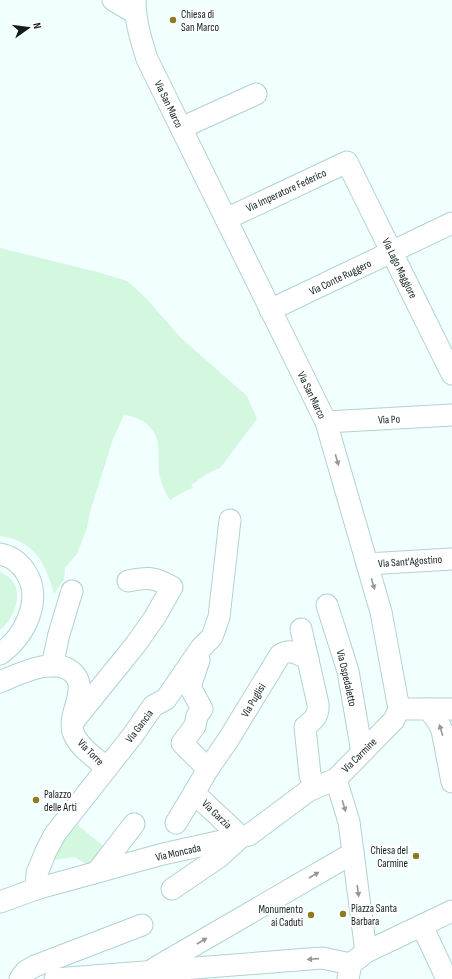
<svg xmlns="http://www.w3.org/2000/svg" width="452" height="979" font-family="'Sofia Sans Condensed',sans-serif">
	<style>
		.green { fill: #d3f7df }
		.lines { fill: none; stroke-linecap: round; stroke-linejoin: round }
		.minor-casing { stroke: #b1d2d2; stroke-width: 23 }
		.minor { stroke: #fff; stroke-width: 21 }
		.oneway { fill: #939999 }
		.poi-dot { fill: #8e7c22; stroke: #fff; stroke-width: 1.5 }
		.labels { text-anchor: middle; stroke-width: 4; stroke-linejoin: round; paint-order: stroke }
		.poi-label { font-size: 11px; fill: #101d1d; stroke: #fff; text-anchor: start }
		.street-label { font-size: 11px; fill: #101d1d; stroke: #fff }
	</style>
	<rect width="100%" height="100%" fill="#f1ffff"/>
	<g class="green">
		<path d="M0,248L97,272L127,281L145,297L181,338L247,396L257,419L220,468L208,473L191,485L193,488L185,491L170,500C164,491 161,483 159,472C158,463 159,454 158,444C156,426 140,417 124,415L113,439L90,512L87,528L77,554L65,568L64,580L54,594C46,564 34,540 0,536Z"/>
		<path d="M0,572C27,582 18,615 0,630Z"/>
		<path d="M74,822L107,849L100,860L86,864L75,857L53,860L60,843Z"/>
	</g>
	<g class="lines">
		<g class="minor-casing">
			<g id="minor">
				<path d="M113,0L135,13"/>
				<path d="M135,0C135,21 141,40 147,59L326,422L381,612L399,709"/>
				<path d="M181,128L256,94"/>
				<path d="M226,219L347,162L452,374"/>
				<path d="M270,310L452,223"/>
				<path d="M326,422L452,415"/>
				<path d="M0,554C10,556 19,562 25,571C44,598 25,637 0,654"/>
				<path d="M367,564L452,559"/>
				<path d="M327,605L348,671L362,752"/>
				<path d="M301,629L318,704C319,717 313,720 305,727L310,775L316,787"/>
				<path d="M52,666L59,634L72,591"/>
				<path d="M0,682C19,674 58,654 75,675C78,679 80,684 79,689C79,703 69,718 73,732C78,747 96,758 107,768"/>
				<path d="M399,709H428L437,720L442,730L452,782"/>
				<path d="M428,709H452"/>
				<path d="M73,722L136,644L155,617L172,587C154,577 148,577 128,581"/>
				<path d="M208,769L228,740L280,655C291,648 298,654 308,659"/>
				<path d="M176,823L194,793"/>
				<path d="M97,872L134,824"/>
				<path d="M36,889L163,854L249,835L308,791L336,779"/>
				<path d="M172,889L219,857L241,837L194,793L208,769L182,743L195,726L197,716L202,709L190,687L199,660"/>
				<path d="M0,902L36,889L37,873L46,851L55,834L133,735L153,706L166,699L201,648L212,637L219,617L230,520"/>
				<path d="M422,926L447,979"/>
				<path d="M366,952L349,822L336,779L394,720L399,709"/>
				<path d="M155,968L353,853"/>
				<path d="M20,979L26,971L35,966L142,925"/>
				<path d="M55,979L322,958L351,964"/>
				<path d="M348,979L351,964L366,952L452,911"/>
			</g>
		</g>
		<use href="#minor" class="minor"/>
	</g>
	<defs><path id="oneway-solid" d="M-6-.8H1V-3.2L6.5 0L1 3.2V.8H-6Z"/></defs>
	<g class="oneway">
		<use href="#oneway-solid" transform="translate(337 460) rotate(74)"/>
		<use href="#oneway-solid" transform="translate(373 584) rotate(74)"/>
		<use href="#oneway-solid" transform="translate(441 730) rotate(-107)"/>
		<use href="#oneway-solid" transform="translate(344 806) rotate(73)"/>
		<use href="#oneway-solid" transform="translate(314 875) rotate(-30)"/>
		<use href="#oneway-solid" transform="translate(358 891) rotate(82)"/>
		<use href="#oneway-solid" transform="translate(202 941) rotate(-30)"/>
		<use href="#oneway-solid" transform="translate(313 959) rotate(176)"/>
	</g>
	<g class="poi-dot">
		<circle cx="173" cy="20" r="4"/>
		<circle cx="36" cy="800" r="4"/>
		<circle cx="416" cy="856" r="4"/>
		<circle cx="343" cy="914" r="4"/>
		<circle cx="311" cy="915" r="4"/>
	</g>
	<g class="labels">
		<g class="poi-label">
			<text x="181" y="18">Chiesa di<tspan x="181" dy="13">San Marco</tspan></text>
			<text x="44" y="798">Palazzo<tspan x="44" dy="13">delle Arti</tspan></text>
			<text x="408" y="854" text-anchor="end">Chiesa del<tspan x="408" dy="13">Carmine</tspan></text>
			<text x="351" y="912">Piazza Santa<tspan x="351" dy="13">Barbara</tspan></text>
			<text x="303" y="913" text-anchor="end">Monumento<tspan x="303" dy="13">ai Caduti</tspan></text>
		</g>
		<g class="street-label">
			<text transform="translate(169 104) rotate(64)" y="4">Via San Marco</text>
			<text transform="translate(286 190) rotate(-25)" y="4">Via Imperatore Federico</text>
			<text transform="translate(400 268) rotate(64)" y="4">Via Lago Maggiore</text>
			<text transform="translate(340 277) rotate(-26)" y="4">Via Conte Ruggero</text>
			<text transform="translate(312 395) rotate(64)" y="4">Via San Marco</text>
			<text transform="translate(389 419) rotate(-3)" y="4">Via Po</text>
			<text transform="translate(410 561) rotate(-4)" y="4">Via Sant'Agostino</text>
			<text transform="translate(347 678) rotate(77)" y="4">Via Ospedaletto</text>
			<text transform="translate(253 700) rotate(-59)" y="4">Via Puglisi</text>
			<text transform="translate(139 726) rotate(-53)" y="4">Via Gancia</text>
			<text transform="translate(91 752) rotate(45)" y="4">Via Torre</text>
			<text transform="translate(359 755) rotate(-45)" y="4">Via Carmine</text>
			<text transform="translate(217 814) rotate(44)" y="4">Via Garzia</text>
			<text transform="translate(178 852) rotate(-13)" y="4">Via Moncada</text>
		</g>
	</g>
	<g transform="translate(28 28) rotate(76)" stroke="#ffffff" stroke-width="3" paint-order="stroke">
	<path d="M0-3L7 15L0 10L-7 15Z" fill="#101d1d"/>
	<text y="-6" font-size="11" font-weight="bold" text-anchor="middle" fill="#101d1d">N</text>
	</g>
</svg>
